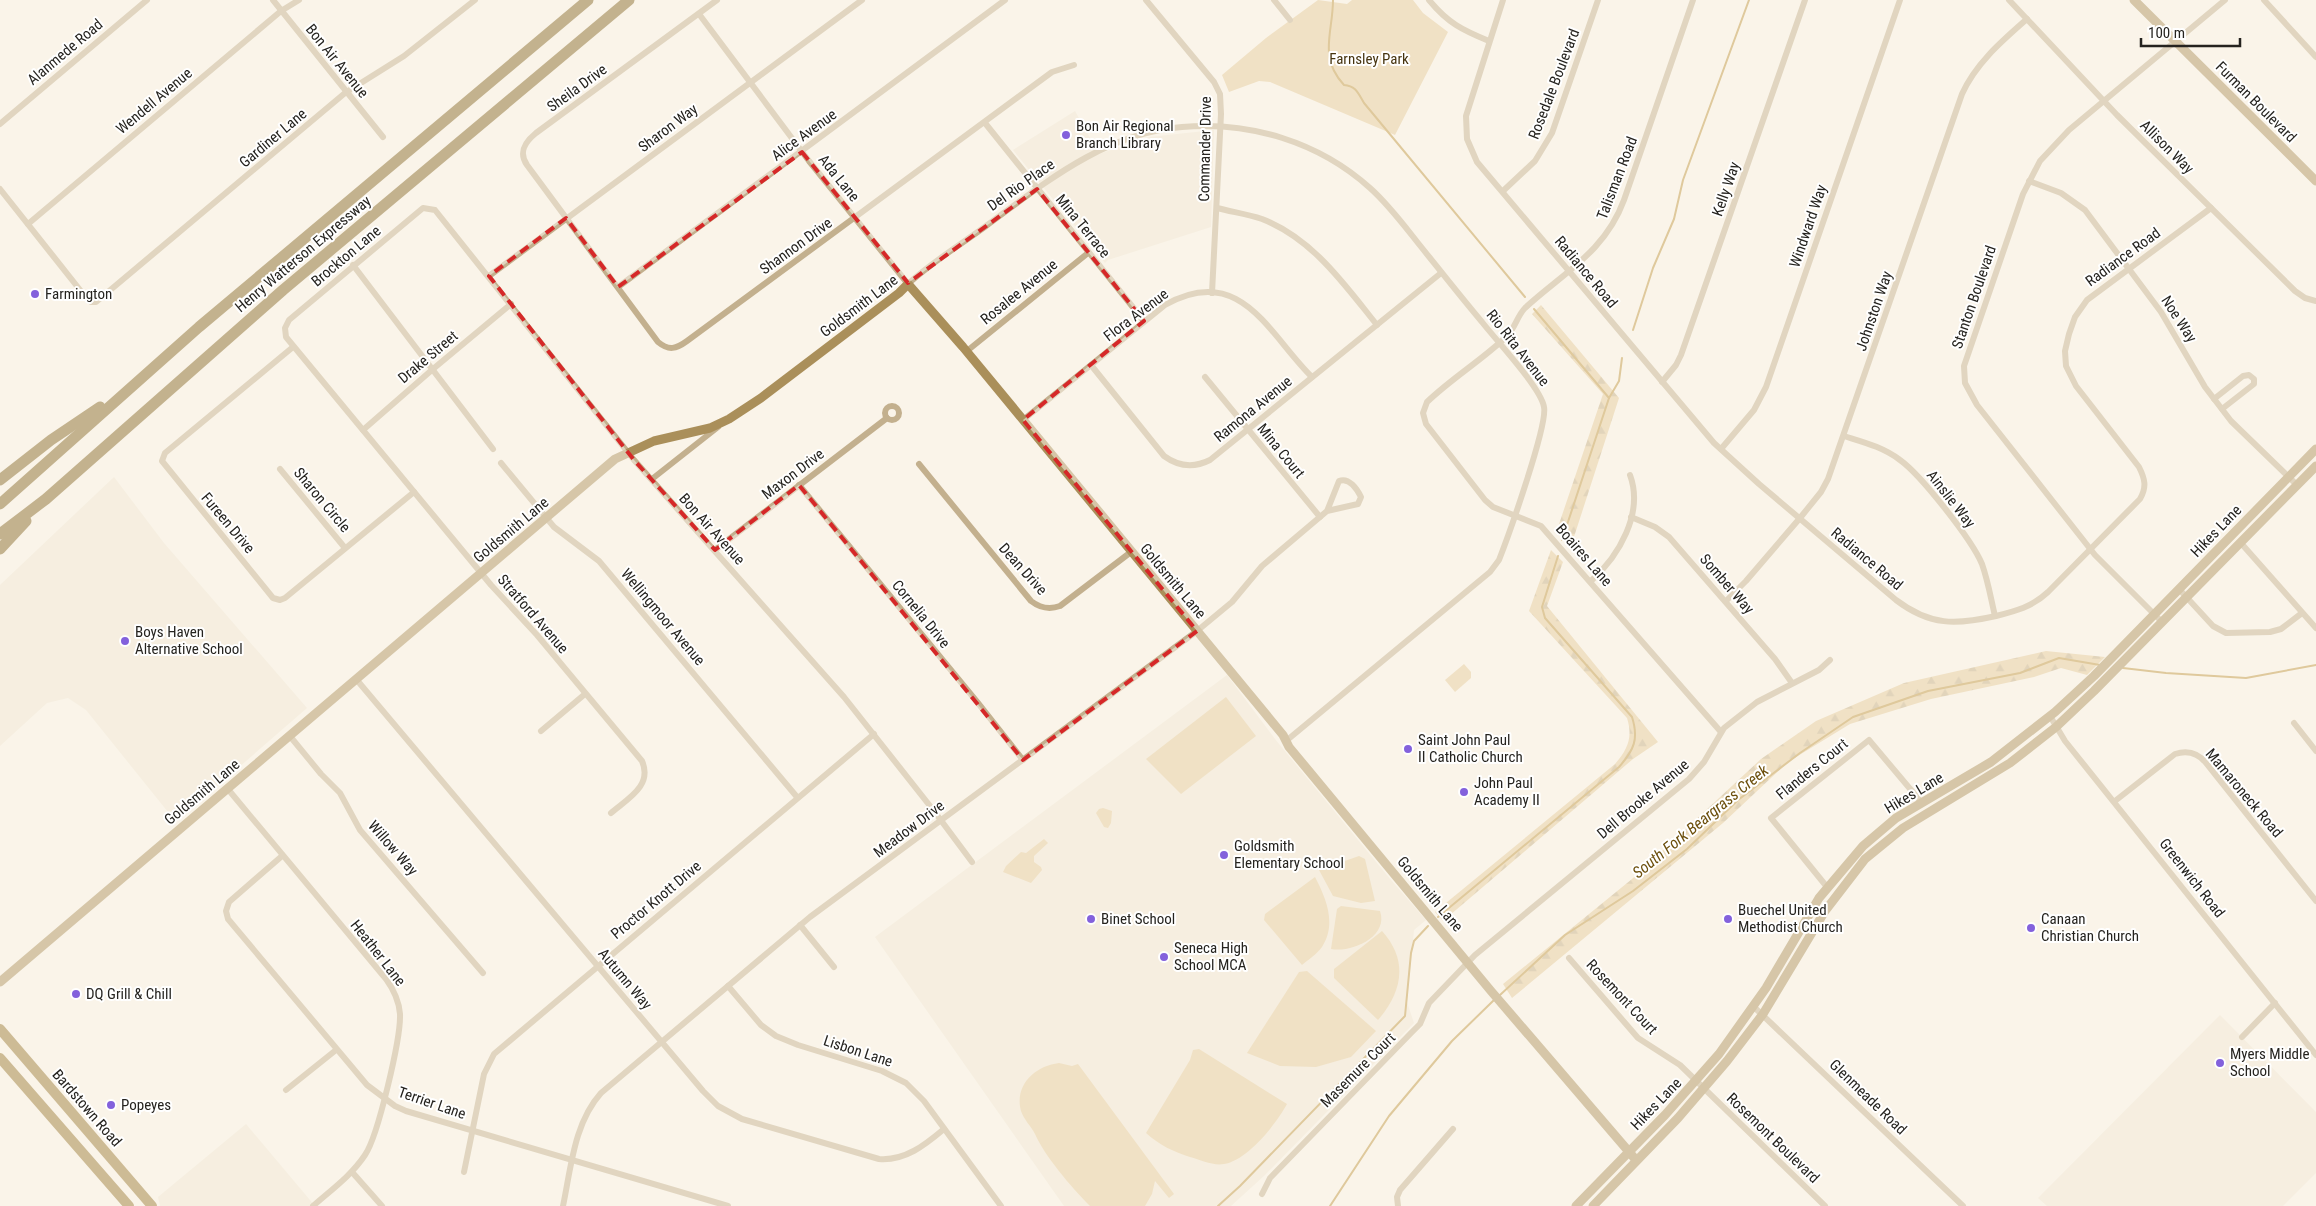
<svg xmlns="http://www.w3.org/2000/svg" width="2316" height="1206" font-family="'Roboto Condensed',sans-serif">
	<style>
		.built { fill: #f1e7d5 }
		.green { fill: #e5ca99 }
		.forest { fill: url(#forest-firs) }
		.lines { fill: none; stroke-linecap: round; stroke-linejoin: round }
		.stream { stroke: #be943e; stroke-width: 2 }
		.street { stroke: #c3b08e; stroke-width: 6 }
		.secondary { stroke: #aa8f5a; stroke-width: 9 }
		.primary { stroke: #987630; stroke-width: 10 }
		.highway { stroke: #826321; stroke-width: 11 }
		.marked { fill: none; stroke: #d62828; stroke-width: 4; stroke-dasharray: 10 6; stroke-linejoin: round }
		.poi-dot { fill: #8361dc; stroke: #fff; stroke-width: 2 }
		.labels { text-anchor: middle; stroke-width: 4; stroke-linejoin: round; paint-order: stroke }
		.street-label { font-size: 15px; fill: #25231f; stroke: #fff }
		.park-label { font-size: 15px; fill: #46340f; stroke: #fff }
		.poi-label { font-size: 15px; fill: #25231f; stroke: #fff; text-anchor: start }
		.water-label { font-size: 16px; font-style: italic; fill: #6c4f0c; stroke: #fff }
	</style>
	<defs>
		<pattern id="forest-firs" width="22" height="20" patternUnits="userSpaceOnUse" patternTransform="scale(1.25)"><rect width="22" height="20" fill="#e5ca99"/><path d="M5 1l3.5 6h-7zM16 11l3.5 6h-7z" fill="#c4ad83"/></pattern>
	</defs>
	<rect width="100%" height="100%" fill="#faf4e9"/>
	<g class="built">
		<path d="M1075,111L1099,154L1149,137L1214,130L1211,227L1108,260L1105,263L1013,150Z"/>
		<path d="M114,477L164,543L307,708L176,822L86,710L68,698L47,703L0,746V585Z"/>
		<path d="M1227,675L1275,739L1391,880L1426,920L1414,930L1407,1002L1414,1023L1265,1175L1231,1206H1064L875,937Z"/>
		<path d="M2220,1015L2316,1112V1173L2283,1206H2047L2038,1198Z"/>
		<path d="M246,1124L315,1206H160L158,1197Z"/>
	</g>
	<g class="green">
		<path d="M1318,0L1347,4L1352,0H1413L1423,13L1448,32L1395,135L1270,82L1259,81L1229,92L1222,75L1266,38Z"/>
		<path d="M1464,664L1471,672V678L1455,692L1445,680Z"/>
		<path d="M1226,697L1256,736L1181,794L1146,759Z"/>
		<path d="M1103,808L1112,811L1111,823L1108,828L1104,827L1096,813L1099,809Z"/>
		<path d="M1044,839L1048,843L1034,856V862L1041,867L1042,870L1031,883L1003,872L1006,866L1021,852L1026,853Z"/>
		<path d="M1359,856L1365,859L1375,901L1361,903L1333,896L1319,870Z"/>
		<path d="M1315,877C1326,898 1337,924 1322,947C1317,954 1308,960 1302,965L1264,920L1265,914Z"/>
		<path d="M1341,906L1380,911C1389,937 1351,953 1331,949L1337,909Z"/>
		<path d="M1382,931C1409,961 1402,992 1378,1020L1334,978V969Z"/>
		<path d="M1307,971L1376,1031L1351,1057L1316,1067L1280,1066L1247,1053L1299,972Z"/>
		<path d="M1199,1049L1287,1104C1276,1124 1248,1160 1224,1164C1213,1166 1201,1160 1190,1157C1174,1152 1159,1145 1146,1133L1190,1060L1193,1050Z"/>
		<path d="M1059,1063L1072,1066L1078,1064L1174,1194L1169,1198L1155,1181L1152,1194L1145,1206H1090C1071,1187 1044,1155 1035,1134C1031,1126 1024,1120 1021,1111C1014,1085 1035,1066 1059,1063Z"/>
	</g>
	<g class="forest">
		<path d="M1541,305L1619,398L1572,543L1557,530L1603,394L1532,314Z"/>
		<path d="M1551,550L1563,562L1547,606L1658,742L1633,759L1443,921L1435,912L1615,764C1628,749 1633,737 1627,718L1529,611Z"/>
		<path d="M2046,651L2105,657L2087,675L2061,668L2034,677L1931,699L1850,724L1788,762L1723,823L1512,998L1503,984L1632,879L1761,759L1816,721L1904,683Z"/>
	</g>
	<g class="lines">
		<g class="stream">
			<path d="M1333,0C1333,33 1318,57 1344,85C1356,86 1358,93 1364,103L1525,297"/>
			<path d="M1534,309L1609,398L1562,540"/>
			<path d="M1633,330L1653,268L1674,219L1683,180L1749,0"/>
			<path d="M1609,398L1619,381L1622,358"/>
			<path d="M2123,668L2166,673L2246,678L2316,665"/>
			<path d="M1438,917L1619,767C1634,750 1639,739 1632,717L1545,618L1542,607L1558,556"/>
			<path d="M1500,995L1565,935L1633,891L1687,849L1738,800L1800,753L1853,717L1928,691L2020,673L2059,658L2100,665"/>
			<path d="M1218,1206L1240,1186L1405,1016L1411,953L1414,941L1428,926"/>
			<path d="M1330,1206L1389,1116L1452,1041L1494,1000"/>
		</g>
		<g class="street">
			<path d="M273,0L383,137"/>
			<path d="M717,0L536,133C525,142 518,152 527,165L658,342C669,351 676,349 687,341L1052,72L1074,65"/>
			<path d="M1146,0L1214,82L1220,94L1221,114L1212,293"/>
			<path d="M1274,0L1290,20"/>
			<path d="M1429,0C1448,23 1462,30 1489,41"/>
			<path d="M1503,0L1466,116L1467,139L1477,162L1714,443L1759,484L1896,600C1930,626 1956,625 1996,616C2016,611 2032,607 2048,592L2140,499C2147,487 2145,479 2139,467L2076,386L2066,366L2065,351L2069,334L2075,317L2087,300L2211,208"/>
			<path d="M1693,0L1624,200C1605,252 1563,273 1525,308C1517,316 1515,329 1506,337C1482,360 1452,378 1427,402L1423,413L1426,424L1485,500L1493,507L1541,526L1721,732"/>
			<path d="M2009,0L2117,115L2295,291L2305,298L2316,301"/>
			<path d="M2264,0L2316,57"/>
			<path d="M699,14L809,161L908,284C932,262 960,245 986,226C1046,182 1105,133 1182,127C1250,121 1319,142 1370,188C1388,204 1403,224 1418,243C1439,269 1460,296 1482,322C1496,340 1541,388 1544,407C1548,425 1508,537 1499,560L1490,572L1286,741"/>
			<path d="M985,123L1144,321"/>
			<path d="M0,124L147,0"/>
			<path d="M2029,181L2061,193L2085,210L2161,312L2205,387L2231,421L2297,485"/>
			<path d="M0,189L84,295L91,302H96L345,93L404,56L475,0"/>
			<path d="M1503,191L1535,161L1552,133L1598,0"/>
			<path d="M1217,208C1232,212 1247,214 1262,219C1313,239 1344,284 1377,325"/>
			<path d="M28,224L281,11L299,0"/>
			<path d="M353,265L493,449"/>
			<path d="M489,276L862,0"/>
			<path d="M618,287L1005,0"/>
			<path d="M293,347L165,453L162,461L273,598L280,600L285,598L414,492"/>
			<path d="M967,351L1088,253"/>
			<path d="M1091,365L1164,456C1179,467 1194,468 1210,460L1441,273"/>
			<path d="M1205,377L1320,517"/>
			<path d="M1662,382L1676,365L1681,355L1805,0"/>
			<path d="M2214,399L2243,376L2249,375L2254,379V384L2222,409"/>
			<circle cx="892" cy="413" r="7"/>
			<path d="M1023,420L1165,305C1241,262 1269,335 1312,377"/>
			<path d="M363,430L433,369L511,304"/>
			<path d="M1844,436C1863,442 1883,447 1900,460C1921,475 1972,540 1982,564C1988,581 1991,599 1995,616"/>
			<path d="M1721,449L1754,410L1766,387L1900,0"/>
			<path d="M501,463L554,527L599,561L797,797"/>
			<path d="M919,464L1031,601C1040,608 1049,610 1060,606L1131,552"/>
			<path d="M280,469L345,548"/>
			<path d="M652,479L718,427"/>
			<path d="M799,485L978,703L1023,760"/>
			<path d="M1631,517L1655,527L1669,537L1775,659L1792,683"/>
			<path d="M2240,542L2316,628"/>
			<path d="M715,550L887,418"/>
			<path d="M1591,581C1619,556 1644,513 1630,475"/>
			<path d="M2179,589L2213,626L2226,633L2270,632L2281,629L2302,613"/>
			<path d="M1726,601L1746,581L1800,518L1821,492L1828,479L1962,94C1976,63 2002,41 2027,19"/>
			<path d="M2162,622L2095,555L1977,405L1965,383L1964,366L2023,194L2040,161L2069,130L2225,0"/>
			<path d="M356,679L703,1091L718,1106L742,1119L879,1159C905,1161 925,1145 944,1129"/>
			<path d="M2050,716L2065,741L2316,1055"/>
			<path d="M2294,723L2316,751"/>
			<path d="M541,731L585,694"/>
			<path d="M289,735L321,774L340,793L360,830L483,973"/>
			<path d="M227,788L386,979C394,990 399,1001 400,1014C401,1038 378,1136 365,1155C351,1176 331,1190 313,1206"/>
			<path d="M2115,801L2175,754C2188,750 2198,753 2206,763L2316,901"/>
			<path d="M611,813C627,799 653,786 642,761L537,635L491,585L286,337L285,328L289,320L423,208L435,210L634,460L844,697L934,811L972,862"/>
			<path d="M282,856L229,902L226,911L228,919L367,1085L395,1106L406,1111L728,1206"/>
			<path d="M1827,887L1771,818L1869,740L1922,803"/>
			<path d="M800,925L834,967"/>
			<path d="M1569,958L1638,1038L1680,1065L1825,1206"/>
			<path d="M728,986L761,1025L776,1036L798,1045L882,1071L906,1083L924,1101L1001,1206"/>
			<path d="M1754,1007L1963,1206"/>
			<path d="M2242,1037L2275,1003"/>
			<path d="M286,1090L336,1050"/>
			<path d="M352,1172L382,1206"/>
			<path d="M464,1172L484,1074L494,1054L874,734"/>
			<path d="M1262,1194L1270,1178L1412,1032L1420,1024L1429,1003L1475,955L1689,779L1704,762L1724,728L1757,702L1819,670L1830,660"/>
			<path d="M563,1206C571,1168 574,1123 601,1093L810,917L1197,631L1232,602L1262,566L1327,511L1358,504L1361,497C1357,489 1349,477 1339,481L1327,511"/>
			<path d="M1398,1206L1397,1197L1400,1190L1453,1129"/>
		</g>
		<g class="secondary">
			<path d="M2134,0L2316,181"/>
			<path d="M0,982L615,459L654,441L710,428L729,419L761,398L899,293L908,284L963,347L1283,735L1289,747L1491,991L1636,1160"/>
			<path d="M1576,1206L1665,1115L1719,1054L1766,988L1819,898L1863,846L1896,818L1991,762L2055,712L2094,676L2316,449"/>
			<path d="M1593,1206L1678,1118L1727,1061L1763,1014L1825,911L1865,859L1903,828L2010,763L2056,727L2094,691L2316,466"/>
		</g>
		<g class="primary">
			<path d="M0,1029L152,1206"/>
			<path d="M0,1058L129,1206"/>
		</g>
		<g class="highway">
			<path d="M0,480L51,440L100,407"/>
			<path d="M0,504L199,327L588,0"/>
			<path d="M0,534L46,499L283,290L629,0"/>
			<path d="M0,549L26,521"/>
		</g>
	</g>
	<path d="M0 0H2316V1206H0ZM802,152L908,283L1037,189L1144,321L1023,420L1197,631L1023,760L799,485L715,550L634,460L489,276L566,218L618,287Z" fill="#faf4e9" fill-opacity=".55" fill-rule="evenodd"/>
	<path class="marked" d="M802,152L908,283L1037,189L1144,321L1023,420L1197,631L1023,760L799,485L715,550L634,460L489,276L566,218L618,287Z"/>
	<g class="poi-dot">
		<circle cx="1066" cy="135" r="5"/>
		<circle cx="35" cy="294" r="5"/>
		<circle cx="125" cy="641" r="5"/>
		<circle cx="1408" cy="749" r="5"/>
		<circle cx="1464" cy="792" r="5"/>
		<circle cx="1224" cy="855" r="5"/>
		<circle cx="1091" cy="919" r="5"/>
		<circle cx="1728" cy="919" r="5"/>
		<circle cx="2031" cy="928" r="5"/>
		<circle cx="1164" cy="957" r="5"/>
		<circle cx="76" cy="994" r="5"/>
		<circle cx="2220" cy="1063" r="5"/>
		<circle cx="111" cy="1105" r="5"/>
	</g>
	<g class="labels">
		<g class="street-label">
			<text transform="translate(65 52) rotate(-40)" y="5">Alanmede Road</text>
			<text transform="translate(337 61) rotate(51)" y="5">Bon Air Avenue</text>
			<text transform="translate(1554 84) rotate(-69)" y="5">Rosedale Boulevard</text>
			<text transform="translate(577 88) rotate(-36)" y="5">Sheila Drive</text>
			<text transform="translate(154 101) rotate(-40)" y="5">Wendell Avenue</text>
			<text transform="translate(2256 102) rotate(45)" y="5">Furman Boulevard</text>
			<text transform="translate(668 128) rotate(-37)" y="5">Sharon Way</text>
			<text transform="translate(804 135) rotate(-36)" y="5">Alice Avenue</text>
			<text transform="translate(273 138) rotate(-40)" y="5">Gardiner Lane</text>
			<text transform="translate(2167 147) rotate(45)" y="5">Allison Way</text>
			<text transform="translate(1205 149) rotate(-89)" y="5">Commander Drive</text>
			<text transform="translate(839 178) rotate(51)" y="5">Ada Lane</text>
			<text transform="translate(1617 178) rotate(-69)" y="5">Talisman Road</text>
			<text transform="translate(1021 185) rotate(-35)" y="5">Del Rio Place</text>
			<text transform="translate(1726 189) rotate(-71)" y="5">Kelly Way</text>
			<text transform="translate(1083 226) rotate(51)" y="5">Mina Terrace</text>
			<text transform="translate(1808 226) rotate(-71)" y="5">Windward Way</text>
			<text transform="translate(796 246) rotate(-36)" y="5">Shannon Drive</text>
			<text transform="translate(303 254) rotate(-40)" y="5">Henry Watterson Expressway</text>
			<text transform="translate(346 256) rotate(-40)" y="5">Brockton Lane</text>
			<text transform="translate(2123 257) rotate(-36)" y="5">Radiance Road</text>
			<text transform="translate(1586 272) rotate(50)" y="5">Radiance Road</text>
			<text transform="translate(1019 292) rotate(-39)" y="5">Rosalee Avenue</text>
			<text transform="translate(1974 297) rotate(-71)" y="5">Stanton Boulevard</text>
			<text transform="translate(859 306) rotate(-37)" y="5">Goldsmith Lane</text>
			<text transform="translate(1874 311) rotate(-71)" y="5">Johnston Way</text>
			<text transform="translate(1136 315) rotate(-37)" y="5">Flora Avenue</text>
			<text transform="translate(2179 319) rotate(57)" y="5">Noe Way</text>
			<text transform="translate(1518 348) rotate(52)" y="5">Rio Rita Avenue</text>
			<text transform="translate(428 357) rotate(-40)" y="5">Drake Street</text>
			<text transform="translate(1253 409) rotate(-39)" y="5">Ramona Avenue</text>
			<text transform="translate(1281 451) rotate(51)" y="5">Mina Court</text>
			<text transform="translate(793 474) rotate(-37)" y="5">Maxon Drive</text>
			<text transform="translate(1951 499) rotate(52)" y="5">Ainslie Way</text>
			<text transform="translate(322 500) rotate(50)" y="5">Sharon Circle</text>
			<text transform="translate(228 523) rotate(50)" y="5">Fureen Drive</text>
			<text transform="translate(712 529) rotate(48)" y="5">Bon Air Avenue</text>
			<text transform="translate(511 530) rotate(-40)" y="5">Goldsmith Lane</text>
			<text transform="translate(2216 531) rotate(-46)" y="5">Hikes Lane</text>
			<text transform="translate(1584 555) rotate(49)" y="5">Boaires Lane</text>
			<text transform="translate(1867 559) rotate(40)" y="5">Radiance Road</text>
			<text transform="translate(1023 569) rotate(48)" y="5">Dean Drive</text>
			<text transform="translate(1173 581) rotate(50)" y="5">Goldsmith Lane</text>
			<text transform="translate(1727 584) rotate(49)" y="5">Somber Way</text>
			<text transform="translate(533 614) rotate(49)" y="5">Stratford Avenue</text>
			<text transform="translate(921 614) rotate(51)" y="5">Cornelia Drive</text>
			<text transform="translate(663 617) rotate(50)" y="5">Wellingmoor Avenue</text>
			<text transform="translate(1812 769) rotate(-39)" y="5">Flanders Court</text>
			<text transform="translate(202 792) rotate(-40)" y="5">Goldsmith Lane</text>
			<text transform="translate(1914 793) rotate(-31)" y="5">Hikes Lane</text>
			<text transform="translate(2244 793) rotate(50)" y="5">Mamaroneck Road</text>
			<text transform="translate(1643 799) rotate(-40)" y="5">Dell Brooke Avenue</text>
			<text transform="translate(909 829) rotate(-37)" y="5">Meadow Drive</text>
			<text transform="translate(393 848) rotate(49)" y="5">Willow Way</text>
			<text transform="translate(2192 878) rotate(52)" y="5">Greenwich Road</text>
			<text transform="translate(1430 894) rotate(50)" y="5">Goldsmith Lane</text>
			<text transform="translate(656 900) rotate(-40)" y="5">Proctor Knott Drive</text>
			<text transform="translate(378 953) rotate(52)" y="5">Heather Lane</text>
			<text transform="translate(625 979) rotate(50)" y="5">Autumn Way</text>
			<text transform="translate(1622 997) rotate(47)" y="5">Rosemont Court</text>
			<text transform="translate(858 1051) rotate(18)" y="5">Lisbon Lane</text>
			<text transform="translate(1358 1070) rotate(-45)" y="5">Masemure Court</text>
			<text transform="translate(1868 1097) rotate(44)" y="5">Glenmeade Road</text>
			<text transform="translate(432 1103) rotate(19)" y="5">Terrier Lane</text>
			<text transform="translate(1656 1104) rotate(-46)" y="5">Hikes Lane</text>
			<text transform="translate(87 1108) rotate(49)" y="5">Bardstown Road</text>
			<text transform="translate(1773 1138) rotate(44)" y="5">Rosemont Boulevard</text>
		</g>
		<g class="park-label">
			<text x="1369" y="64">Farnsley Park</text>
		</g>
		<g class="poi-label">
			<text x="1076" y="131">Bon Air Regional<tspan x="1076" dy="17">Branch Library</tspan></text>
			<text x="45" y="299">Farmington</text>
			<text x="135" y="637">Boys Haven<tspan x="135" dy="17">Alternative School</tspan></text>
			<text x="1418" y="745">Saint John Paul<tspan x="1418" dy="17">II Catholic Church</tspan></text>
			<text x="1474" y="788">John Paul<tspan x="1474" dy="17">Academy II</tspan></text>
			<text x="1234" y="851">Goldsmith<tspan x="1234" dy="17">Elementary School</tspan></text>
			<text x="1738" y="915">Buechel United<tspan x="1738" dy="17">Methodist Church</tspan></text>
			<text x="1101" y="924">Binet School</text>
			<text x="2041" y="924">Canaan<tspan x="2041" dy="17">Christian Church</tspan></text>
			<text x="1174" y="953">Seneca High<tspan x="1174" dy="17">School MCA</tspan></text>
			<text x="86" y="999">DQ Grill &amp; Chill</text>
			<text x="2230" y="1059">Myers Middle<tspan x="2230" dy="17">School</tspan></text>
			<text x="121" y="1110">Popeyes</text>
		</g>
		<g class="water-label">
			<text transform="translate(1700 821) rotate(-39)" y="6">South Fork Beargrass Creek</text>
		</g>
	</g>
	<path d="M2141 38v8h99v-8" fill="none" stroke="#25231f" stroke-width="2.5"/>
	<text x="2148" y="38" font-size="15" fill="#25231f" stroke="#ffffff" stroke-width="4" paint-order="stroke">100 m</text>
</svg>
